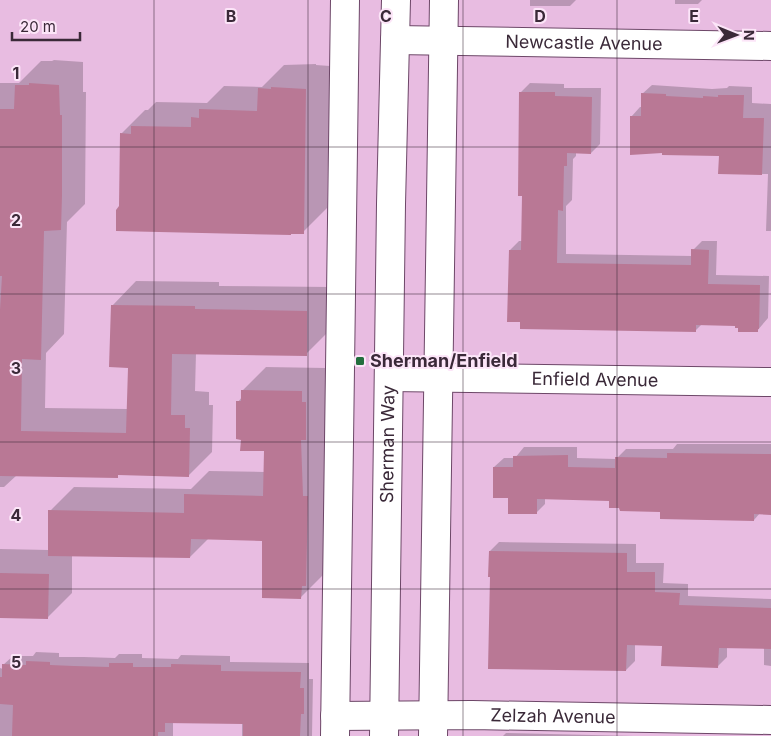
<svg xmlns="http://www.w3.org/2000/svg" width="771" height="736" font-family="Inter,sans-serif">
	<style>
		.shadow { fill: #0003 }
		.building { fill: #b97895 }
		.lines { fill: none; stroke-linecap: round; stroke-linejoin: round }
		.minor-casing { stroke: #6d4768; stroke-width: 30 }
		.major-casing { stroke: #6d4768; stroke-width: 30 }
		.minor { stroke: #fff; stroke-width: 28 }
		.major { stroke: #fff; stroke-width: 28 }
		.grid { fill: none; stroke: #3a2938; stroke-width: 1; stroke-opacity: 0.55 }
		.poi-dot { fill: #226e3d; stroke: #fce5f8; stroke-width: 2 }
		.labels { text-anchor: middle; stroke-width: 4; stroke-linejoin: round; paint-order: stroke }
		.street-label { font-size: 18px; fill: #3a2938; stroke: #fce5f8 }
		.poi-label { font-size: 18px; font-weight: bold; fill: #3a2938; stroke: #fce5f8; text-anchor: start }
		.grid-label { font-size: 16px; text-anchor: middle; font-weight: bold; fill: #3a2938; stroke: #fce5f8; stroke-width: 4; stroke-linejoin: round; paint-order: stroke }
	</style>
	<rect width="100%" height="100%" fill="#e8bce1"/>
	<g class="shadow">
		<path d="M530,0H576L570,6H530Z"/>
		<path d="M675,0H702L698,4H675Z"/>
		<path d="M54,60L83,62V92H86L85,204L67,222L64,334L46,353L45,408L128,409L129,366L112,306L136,281L219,282V286L331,287L330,330L306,354L196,353L195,391L209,392V405H213L212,452L188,476L119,474L117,476L17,475L4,487H0V83H19L41,61H52Z"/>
		<path d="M316,64V65L330,66L327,208L303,232L120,207L121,134L145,110H148L156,102L207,103L224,86L262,87L284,65Z"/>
		<path d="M530,83L564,84V88H601L600,144L591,153L576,152V156L573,159L572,200L566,206V254L692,256L693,250L702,241H717L716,275L769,276L768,318L757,331L737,325L702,324L695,331L510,250L519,241H523V195L521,92Z"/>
		<path d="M652,85L712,89L727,88L729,86L752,87V103L771,104V231H766L768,174L720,173V155L631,117L640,107H642V94Z"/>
		<path d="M266,367L326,368V378L330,379L329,415L325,419V573L301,597L264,539H208L190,557L72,555V593L48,617H0V549L49,550L50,511L74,487L191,489L209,471L265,472V450L242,438L238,402L242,397V391Z"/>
		<path d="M677,444H771V513H760L754,520L621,507L610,500L545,498V504L536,513L509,497L494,467L504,458H515L524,447H577V458L616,459L626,449H673Z"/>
		<path d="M499,542L636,544V563H664L663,583L688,584V596L771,599V666L764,665V647H727V657L718,666L663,645L635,644V661L626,670L492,576L490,551Z"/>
		<path d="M36,652L59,653V657H84L115,658L119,654H142V658L178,659L181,655L230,656V662L309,663V679H313L312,736H242V723L173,722V736H0V668L3,669V665L13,656H33Z"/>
		<path d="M506,733L634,736H503Z"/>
	</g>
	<g class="building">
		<path d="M29,83L59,85L60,115H62V195L61,230L44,231L41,360L22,359L21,431L126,433L128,368L109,367L111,305L195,306V309L307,311V356L172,354L171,415H185V428H190L189,477L118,475V478L0,476V310L2,276H0V109H14L15,85H29Z"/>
		<path d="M271,87L306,89L304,234H291V235L116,231V210L119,206L120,133L131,134V126L191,127V117L199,118V109L257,111L258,88L271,89Z"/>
		<path d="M519,92H555V96L592,97L591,154L567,153V166H564L563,211L558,210L557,263L691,265V249L709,250L708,284L760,285L759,329H758V332H738V328H735V326L696,325V332L520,329V322H507L509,250H521L522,196H518Z"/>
		<path d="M641,93L666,94V96L703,98V96L718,97V95H744L743,118H764L762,175L718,174L719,156L662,155V153L630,155V116H641Z"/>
		<path d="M241,390L302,391V402H306V440H301L303,496H308L306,586H302L301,599L262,598V541L191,539L190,558L48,556V510L184,513V494L263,496L264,451H240L241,440L236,439V401H241Z"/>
		<path d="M667,453L771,454V515L754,514V521L660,519V512L620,511L619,508H609V501L537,499V514H508V498H493V467H513V456L568,455V467L615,468V457L667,458Z"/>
		<path d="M489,551L627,553V572H655V592L680,593L679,605L771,608V649L719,648L718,668L661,666L662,646L627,645L626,671L488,669L490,577H488Z"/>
		<path d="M0,573L49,574L48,619L0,618Z"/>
		<path d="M26,661L50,662V665L74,666L109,667V663H133V667H171V664L221,665V671L301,672L300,688H304V714H301L300,736H243V724L165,723V732H158V736H12L13,705L0,704V677H2V664L26,665Z"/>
	</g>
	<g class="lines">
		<g class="minor-casing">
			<g id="minor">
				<path id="s1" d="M395,40L771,46"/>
				<path id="s2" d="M389,377L771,382"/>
				<path id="s3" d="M335,716L472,715L771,720"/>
				<path d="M335,736L345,0"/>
			</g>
		</g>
		<g class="major-casing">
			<g id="major">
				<path id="s4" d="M384,736L391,204L396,0"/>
				<path d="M433,736L444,0"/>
			</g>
		</g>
		<use href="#minor" class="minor"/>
		<use href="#major" class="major"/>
	</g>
	<path class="grid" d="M154,0V736M308,0V736M463,0V736M617,0V736M0,147H771M0,294H771M0,442H771M0,589H771"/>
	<rect class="poi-dot" x="355" y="356" width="10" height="10" rx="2.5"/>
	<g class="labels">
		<g class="street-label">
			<text dy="6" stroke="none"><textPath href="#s1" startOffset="189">Newcastle Avenue</textPath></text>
			<text dy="6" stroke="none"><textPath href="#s2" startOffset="206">Enfield Avenue</textPath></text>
			<text dy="6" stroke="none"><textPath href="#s4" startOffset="292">Sherman Way</textPath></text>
			<text dy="6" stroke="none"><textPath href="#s3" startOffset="218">Zelzah Avenue</textPath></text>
		</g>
		<g class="poi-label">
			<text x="370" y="367">Sherman/Enfield</text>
		</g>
	</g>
	<g class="grid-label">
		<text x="231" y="22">B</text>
		<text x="386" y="22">C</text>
		<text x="540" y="22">D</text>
		<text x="694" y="22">E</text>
		<text x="16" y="79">1</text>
		<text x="16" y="226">2</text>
		<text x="16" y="374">3</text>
		<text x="16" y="521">4</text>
		<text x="16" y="668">5</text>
	</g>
	<g transform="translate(736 35) rotate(91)" stroke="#fce5f8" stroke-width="4" paint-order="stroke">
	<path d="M0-4L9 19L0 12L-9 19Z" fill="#3a2938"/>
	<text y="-8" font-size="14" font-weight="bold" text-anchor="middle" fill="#3a2938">N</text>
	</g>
	<path d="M12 32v8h68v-8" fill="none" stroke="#3a2938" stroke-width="2.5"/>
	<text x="20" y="32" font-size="15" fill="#3a2938" stroke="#fce5f8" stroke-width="4" paint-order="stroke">20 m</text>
</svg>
